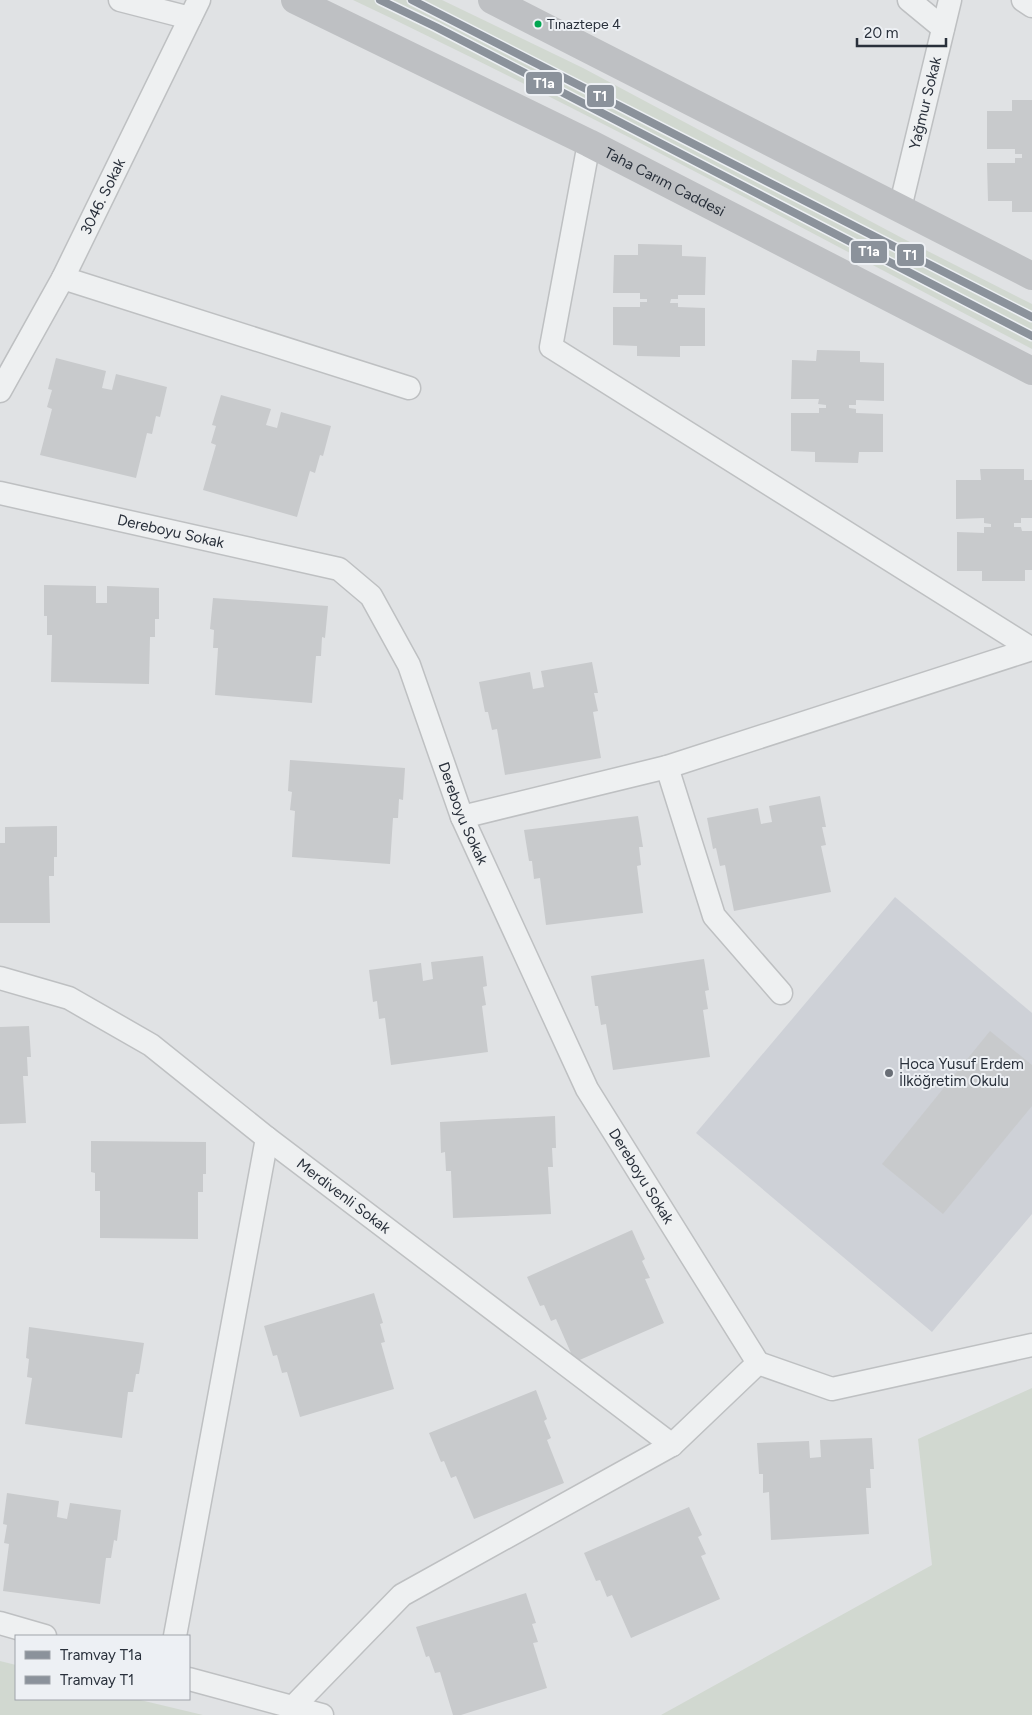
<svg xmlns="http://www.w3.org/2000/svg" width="1032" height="1715" font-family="Figtree,sans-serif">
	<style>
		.built { fill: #ced1d7 }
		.green { fill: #d1d8d0 }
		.building { fill: #c8cacc }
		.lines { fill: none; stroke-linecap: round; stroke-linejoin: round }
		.street-casing { stroke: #bec0c2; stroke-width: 25 }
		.street { stroke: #eef0f1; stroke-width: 22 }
		.secondary { stroke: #bec0c3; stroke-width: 28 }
		.tram-1-casing { stroke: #edf0f4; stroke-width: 11 }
		.tram-2-casing { stroke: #edf0f4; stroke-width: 11 }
		.tram-1 { stroke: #8b929b; stroke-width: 8 }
		.tram-2 { stroke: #8b929b; stroke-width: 8 }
		.bus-dot { fill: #00a651; stroke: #edf0f4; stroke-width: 2 }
		.poi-dot { fill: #696e76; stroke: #edf0f4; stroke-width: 2 }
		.labels { text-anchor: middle; stroke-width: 4; stroke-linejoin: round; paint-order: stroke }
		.bus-label { font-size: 14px; fill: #29303b; stroke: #edf0f4; text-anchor: start }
		.street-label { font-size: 15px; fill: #29303b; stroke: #edf0f4 }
		.poi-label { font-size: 15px; fill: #29303b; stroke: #edf0f4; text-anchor: start }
		.line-badge { stroke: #edf0f4; stroke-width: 2 }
		.badge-label { font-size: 14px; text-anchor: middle; font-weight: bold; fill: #fff }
	</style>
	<rect width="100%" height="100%" fill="#e0e2e4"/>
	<path class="built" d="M895,897L1032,1013V1214L932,1332L696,1133Z"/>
	<g class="green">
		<path d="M353,0H442L583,68L902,238L1032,304V349C807,231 583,109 353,0Z"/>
		<path d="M1032,1388V1715H661L932,1565L918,1439Z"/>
		<path d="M0,1661L16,1665V1699H136L203,1715H0Z"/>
	</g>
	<g class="building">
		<path d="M1012,100H1032V212H1012V201H988L987,163H1015V158H1022V154H1015V149H987V111H1012Z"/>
		<path d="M638,244L682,245V256L706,257L705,295H678V299H671L670,303H678V307L705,308V346H680V357L637,356V346L613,345V307H640V302H647V299H640V293H613L614,255H638Z"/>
		<path d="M817,350L860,351V362L884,363V401L856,400V405H849V408L856,409V413L883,414V452H859L858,463L815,462V452L791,451V413H819V408H826V405L818,404L819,399H791L792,360L816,361Z"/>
		<path d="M56,358L106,371L102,388L112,390L116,374L167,387L160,417L156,416L152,434L147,433L136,478L40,455L52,409L47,407L52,390L48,389Z"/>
		<path d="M221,395L271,409L266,425L277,428L281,412L331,426L323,456L320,455L315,473L310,471L297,517L203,490L216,445L211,443L216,426L212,425Z"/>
		<path d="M980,469H1024V480H1032V518H1021V523H1014V527H1021L1022,531H1032V570H1025V581H982V571H957V532L984,533V527H991V524L984,523V518L956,519V480H981Z"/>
		<path d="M44,585L96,586V603H107V586L159,588V619H155V637H150L149,684L51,682L52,635H47V616H44Z"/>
		<path d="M213,598L328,606L325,638L322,637L321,656H316L312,703L215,695L218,648H213L214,630L210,629Z"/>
		<path d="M592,662L598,693H594L598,711L593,712L601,758L505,775L497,729L492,730L488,712H485L479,682L530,672L533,689L544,687L541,671Z"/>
		<path d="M290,760L405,768L403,800L399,799L398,818H393L390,864L292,857L295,811L290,810L292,792L288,791Z"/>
		<path d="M820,796L826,827H822L826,845L821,846L831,892L734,911L725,865L720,866L716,848L713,849L707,818L758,808L761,824L772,822L769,806Z"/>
		<path d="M638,816L643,847H639L641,865L637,866L643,913L546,925L540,878L534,879L532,861H529L524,830Z"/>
		<path d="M57,826V857H54V876H49L50,923H0V843H5V827Z"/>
		<path d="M483,956L487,986L483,987L486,1005L482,1006L488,1052L391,1065L385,1018L379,1019L377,1001L373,1002L369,970L421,963L423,981L433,979L431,962Z"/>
		<path d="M704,959L709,990L705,991L708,1009L703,1010L710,1057L613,1070L606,1024L601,1025L598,1006H595L591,976Z"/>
		<path d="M29,1026L31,1057H27L28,1076H23L26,1123L0,1124V1027Z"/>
		<path d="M990,1031L1032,1065V1106L943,1214L882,1164Z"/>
		<path d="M555,1116L556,1148H552L553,1167H548L551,1214L453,1218L451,1171H446L445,1152L441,1153L440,1122Z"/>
		<path d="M91,1141L206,1142V1174H203V1192H198V1239L100,1238V1191H95V1173L91,1172Z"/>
		<path d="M632,1230L645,1259L642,1261L650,1278L645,1279L664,1323L575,1362L556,1319L551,1321L544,1305L540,1306L527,1277Z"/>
		<path d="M374,1293L383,1323L380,1324L385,1342L381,1343L394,1389L300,1417L287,1372L282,1373L277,1355L273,1356L264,1326Z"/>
		<path d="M29,1327L144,1343L139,1374H136L133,1392H128L122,1438L25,1424L32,1378L27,1377L29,1359L26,1358Z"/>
		<path d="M536,1390L547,1419L544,1421L551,1438L547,1440L564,1483L474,1519L456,1476L451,1478L444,1461L441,1462L429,1433Z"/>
		<path d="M872,1438L874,1469H870L871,1488H866L869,1534L771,1540L769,1492L763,1493V1474H759L757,1443L809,1441L810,1458L821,1457L820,1440Z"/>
		<path d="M7,1493L59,1501L57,1517L67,1519L70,1503L121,1510L117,1541L114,1540L111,1558H106L100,1604L3,1591L9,1544L4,1543L7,1525L3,1524Z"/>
		<path d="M689,1507L702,1535L698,1537L706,1554L701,1556L720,1599L631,1638L612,1595L607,1597L600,1580L596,1581L584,1553Z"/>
		<path d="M526,1593L536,1623L532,1624L538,1642L533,1643L547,1688L461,1715H453L440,1672L435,1673L429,1656L426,1657L416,1627Z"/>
	</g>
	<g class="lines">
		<g class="street-casing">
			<g id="street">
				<path d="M120,0L190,18"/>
				<path d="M909,0L943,28"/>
				<path d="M1023,0L1032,6"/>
				<path d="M589,143L551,347L1032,649"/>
				<path id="s1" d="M900,208L950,0"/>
				<path d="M63,278L409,388"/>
				<path id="s2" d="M0,391L63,278L199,0"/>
				<path id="s3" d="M0,493L339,569L371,596L409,665L462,817L587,1089L758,1363"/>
				<path d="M667,767L714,916L781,993"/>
				<path d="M462,817L667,767L1032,649"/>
				<path id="s4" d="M0,978L69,998L151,1045L267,1138L672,1445"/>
				<path d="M0,1623L45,1636"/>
				<path d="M175,1636L267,1138"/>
				<path d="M189,1679L322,1715"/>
				<path d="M293,1707L402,1595L672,1445L758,1363L832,1389L1032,1345"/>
			</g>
		</g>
		<use href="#street" class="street"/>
		<g class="secondary">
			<path id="s5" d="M295,0L589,143L1032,371"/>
			<path d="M492,0L1032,276"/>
		</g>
		<g class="tram-1-casing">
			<path id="tram-1" d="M380,0L436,27L1032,336"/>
		</g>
		<g class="tram-2-casing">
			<path id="tram-2" d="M412,0L1032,317"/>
		</g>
		<use href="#tram-1" class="tram-1"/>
		<use href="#tram-2" class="tram-2"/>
	</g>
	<circle class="bus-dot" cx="538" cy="24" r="4.5"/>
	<circle class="poi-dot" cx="889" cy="1073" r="5"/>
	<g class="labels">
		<g class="bus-label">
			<text x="547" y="29">Tınaztepe 4</text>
		</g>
		<g class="street-label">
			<text dy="5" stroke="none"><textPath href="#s1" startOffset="108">Yağmur Sokak</textPath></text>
			<text dy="5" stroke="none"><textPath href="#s5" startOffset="412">Taha Carım Caddesi</textPath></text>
			<text dy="5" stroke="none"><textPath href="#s2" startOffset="220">3046. Sokak</textPath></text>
			<text dy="5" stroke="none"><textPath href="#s3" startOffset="175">Dereboyu Sokak</textPath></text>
			<text dy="5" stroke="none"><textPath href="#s3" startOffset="626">Dereboyu Sokak</textPath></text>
			<text dy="5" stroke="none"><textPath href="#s3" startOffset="1031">Dereboyu Sokak</textPath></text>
			<text dy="5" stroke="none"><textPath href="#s4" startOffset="411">Merdivenli Sokak</textPath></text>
		</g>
		<g class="poi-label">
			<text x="899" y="1069">Hoca Yusuf Erdem<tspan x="899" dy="17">İlköğretim Okulu</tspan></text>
		</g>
	</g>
	<g class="line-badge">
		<rect x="525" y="71" width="38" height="24" rx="5" fill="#8b929b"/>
		<rect x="586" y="84" width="29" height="24" rx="5" fill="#8b929b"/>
		<rect x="850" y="240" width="38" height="24" rx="5" fill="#8b929b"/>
		<rect x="896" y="243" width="29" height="24" rx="5" fill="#8b929b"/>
	</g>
	<g class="badge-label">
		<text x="544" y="88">T1a</text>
		<text x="600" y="101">T1</text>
		<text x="869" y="256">T1a</text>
		<text x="910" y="260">T1</text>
	</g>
	<rect x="15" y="1635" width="175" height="65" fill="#edf0f4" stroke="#9fa3aa"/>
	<rect x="25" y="1651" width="25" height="8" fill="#8b929b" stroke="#9fa3aa"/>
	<text x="60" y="1660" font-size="15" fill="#29303b">Tramvay T1a</text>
	<rect x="25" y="1676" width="25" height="8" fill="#8b929b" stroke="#9fa3aa"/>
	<text x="60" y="1685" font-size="15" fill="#29303b">Tramvay T1</text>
	<path d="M857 38v8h89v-8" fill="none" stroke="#29303b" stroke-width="2.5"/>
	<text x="864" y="38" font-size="15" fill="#29303b" stroke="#edf0f4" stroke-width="4" paint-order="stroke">20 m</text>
</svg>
